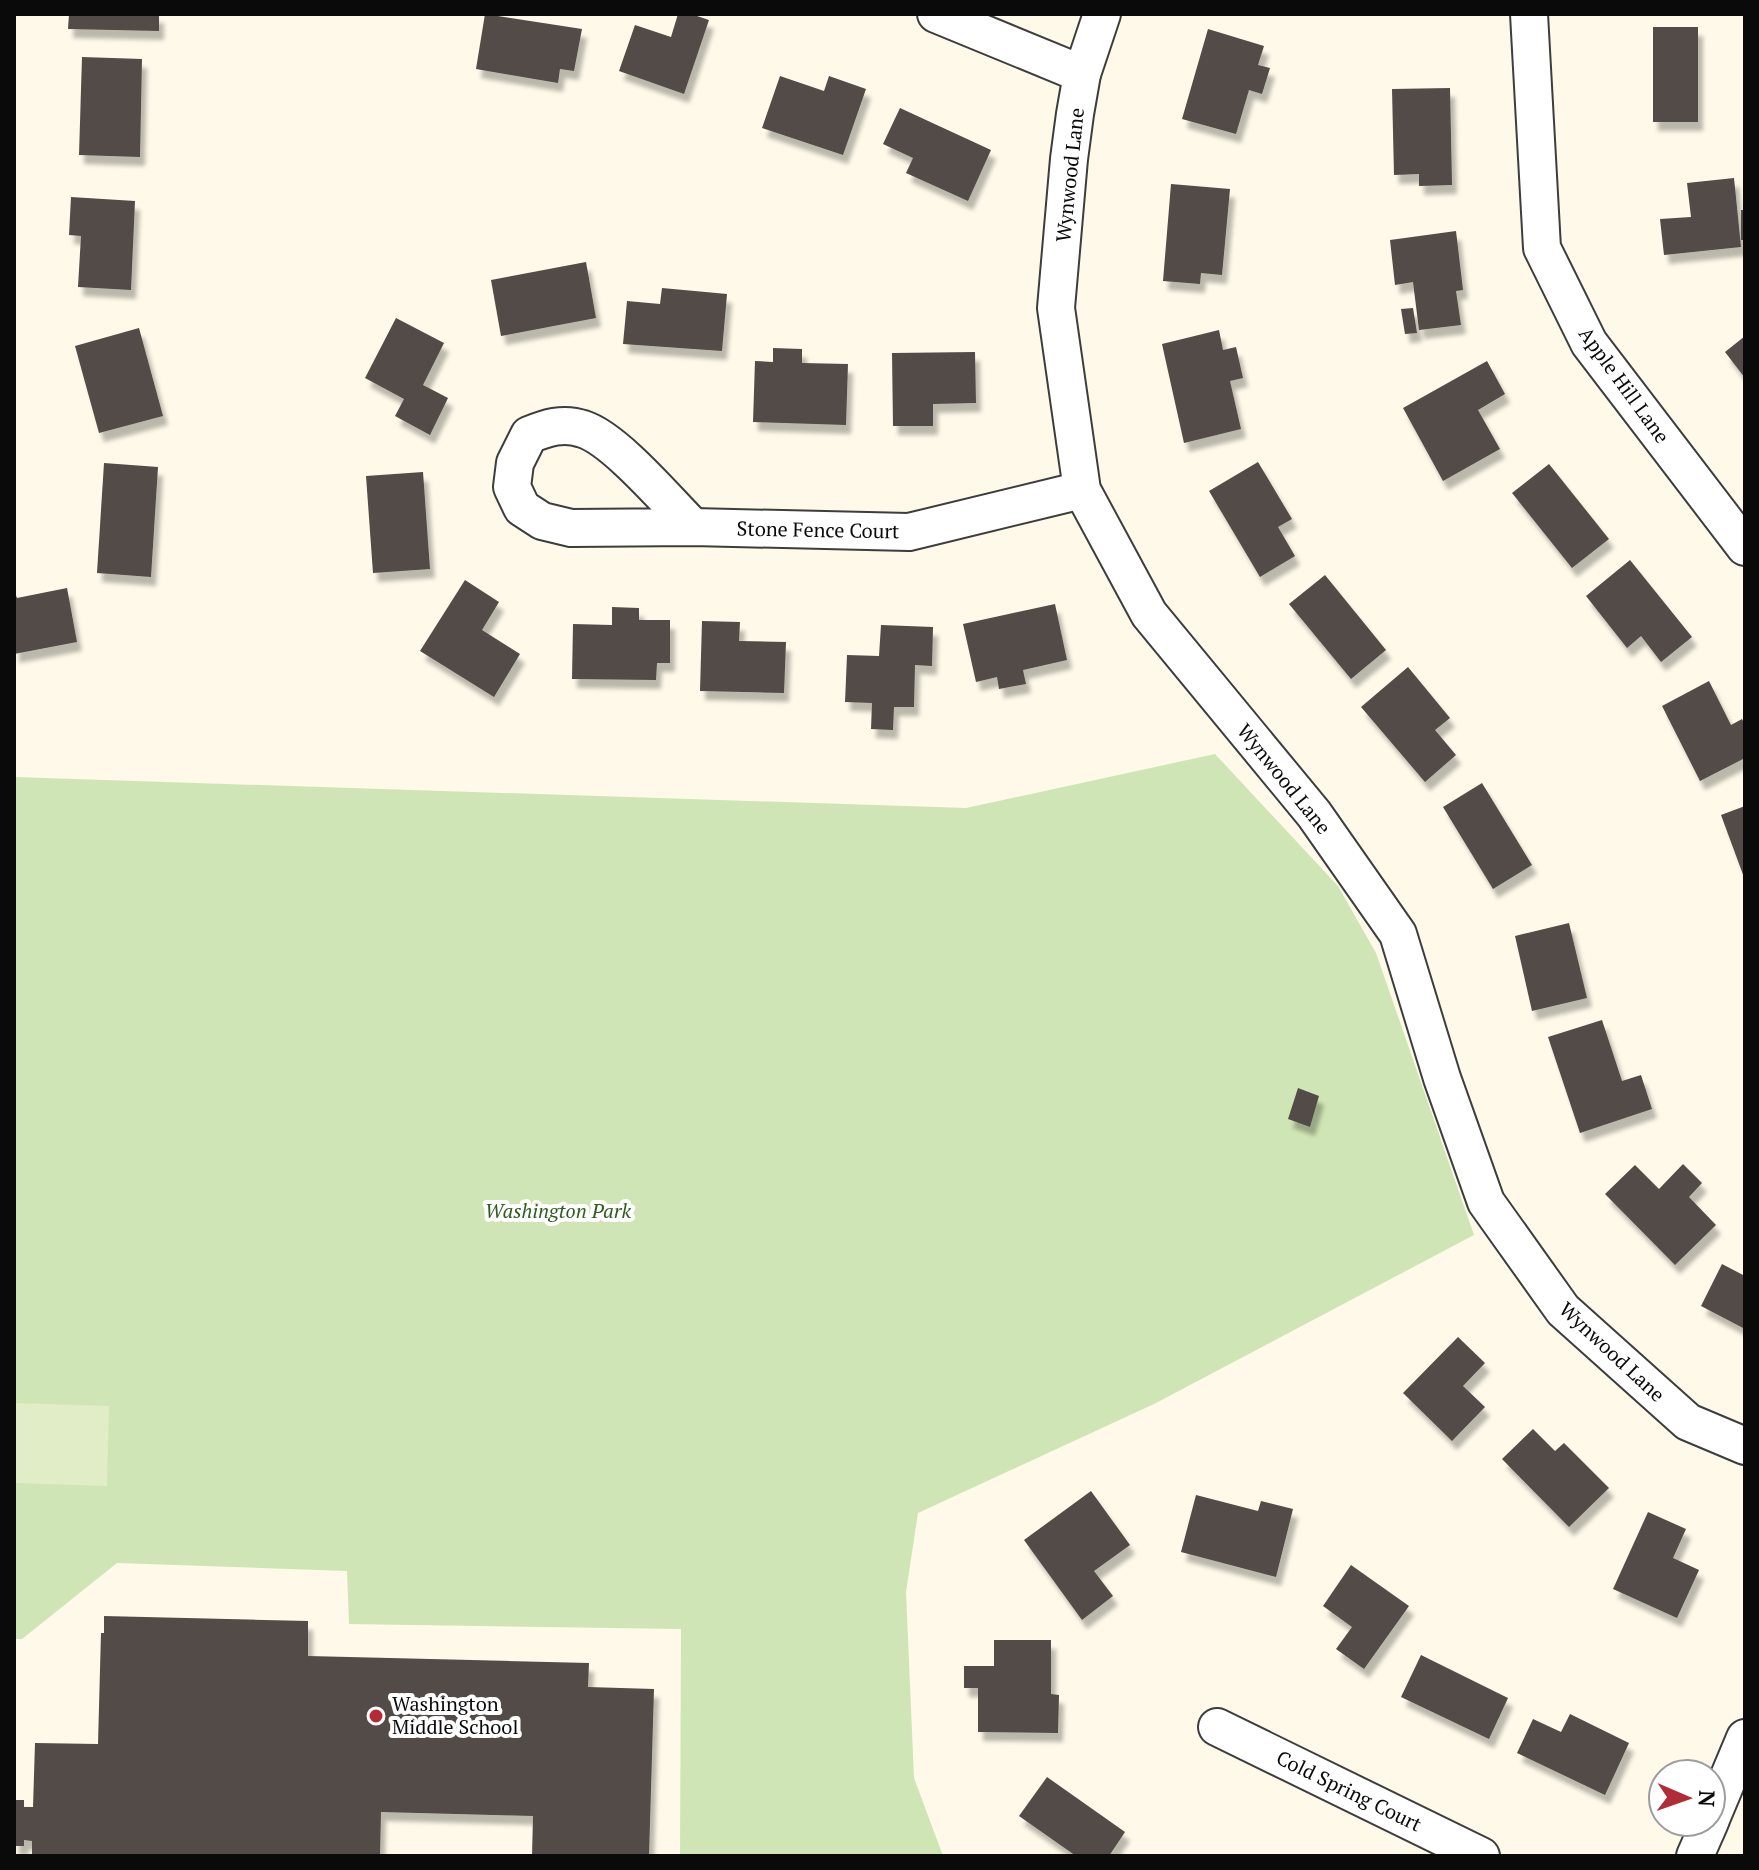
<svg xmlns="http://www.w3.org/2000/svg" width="1759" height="1870" font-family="'PT Serif',serif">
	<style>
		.green { fill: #d0e5b5 }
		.pitch { fill: #e1edc7 }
		.building { fill: #524b47; filter: url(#shadow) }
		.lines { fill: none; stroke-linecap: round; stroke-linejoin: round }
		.street-casing { stroke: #3d3d3d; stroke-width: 40 }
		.street { stroke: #fff; stroke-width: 36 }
		.poi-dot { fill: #b12c37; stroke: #fff; stroke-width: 3 }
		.labels { text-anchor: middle; stroke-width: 8; stroke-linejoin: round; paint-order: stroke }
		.street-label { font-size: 20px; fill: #0a0a0a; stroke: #fff }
		.park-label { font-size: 20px; font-style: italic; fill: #2f5d20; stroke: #fff }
		.poi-label { font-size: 20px; fill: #0a0a0a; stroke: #fff; text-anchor: start }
	</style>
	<defs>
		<filter id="shadow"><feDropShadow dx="5" dy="9" stdDeviation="2" flood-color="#0004"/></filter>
	</defs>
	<rect width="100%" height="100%" fill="#fef9e9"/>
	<path class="green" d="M1215,754L1338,886L1376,953L1474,1235L1154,1404L918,1513L906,1592L914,1778L943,1856H680L681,1629L349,1624L347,1571L117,1563L22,1639H14V777L966,808Z"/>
	<path class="pitch" d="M14,1403L109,1406L107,1486L14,1483Z"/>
	<g class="building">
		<path d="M69,14H159V31L68,29Z"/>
		<path d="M485,14L582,29L574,71L560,69L558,83L476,69Z"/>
		<path d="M678,14H691L709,20L684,94L619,71L635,25L671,37Z"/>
		<rect x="1653" y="27" width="45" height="95"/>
		<path d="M1208,29L1264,46L1258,65L1270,68L1262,94L1249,90L1236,134L1182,119Z"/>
		<path d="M82,57L142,59L140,157L79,155Z"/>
		<path d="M780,76L824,91L829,76L866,89L843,155L762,128Z"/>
		<path d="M1450,88L1452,185L1419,186V174L1394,175L1392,89Z"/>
		<path d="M900,108L991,150L968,201L906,173L913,158L883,144Z"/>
		<path d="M1734,178L1741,247L1664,255L1660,219L1691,217L1687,183Z"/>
		<path d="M1171,184L1230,189L1222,275L1201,273L1200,284L1163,281Z"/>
		<path d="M71,197L135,201L131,290L78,287L81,236L69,235Z"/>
		<rect x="1741" y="210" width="4" height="30"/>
		<path d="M1456,231L1463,290L1456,291L1461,325L1419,330L1413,282L1395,285L1390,240Z"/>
		<path d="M586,262L596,318L501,336L491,280Z"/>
		<path d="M662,288L727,294L722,351L623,344L627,301L660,304Z"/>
		<path d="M1413,308L1417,333L1405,334L1401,309Z"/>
		<path d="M396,318L444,343L423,385L448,398L430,435L395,416L404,399L365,378Z"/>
		<path d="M139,328L163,416L99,433L75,346Z"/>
		<path d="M1219,330L1223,350L1236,347L1243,378L1230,381L1241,429L1184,443L1162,344Z"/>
		<path d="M1745,336V378L1725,352Z"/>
		<path d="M773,348L802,349V363L848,364L846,425L753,422L755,361L773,362Z"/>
		<path d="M975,352L976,403L933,404V426H893L892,353Z"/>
		<path d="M1487,361L1505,394L1478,410L1500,449L1443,481L1403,408Z"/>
		<path d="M1258,462L1292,519L1278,527L1295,556L1260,577L1209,491Z"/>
		<path d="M104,463L158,467L151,577L97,573Z"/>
		<path d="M1549,464L1609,539L1572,568L1512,493Z"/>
		<path d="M423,472L430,569L373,573L366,476Z"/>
		<path d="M1630,560L1692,637L1661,662L1641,636L1627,648L1586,596Z"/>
		<path d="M1325,575L1386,650L1351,679L1289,604Z"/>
		<path d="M465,580L499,602L482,630L520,654L494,697L420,651Z"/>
		<path d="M67,588L77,642L14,654V591L17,598Z"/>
		<path d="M1055,604L1067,660L1023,670L1026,684L999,689L997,677L976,682L963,624Z"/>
		<path d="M612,607L639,608V620H670V663H657L656,680L572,679L573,624L612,625Z"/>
		<path d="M702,621L740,622L739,641L786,642L784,693L700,691Z"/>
		<path d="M881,625L933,627L932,666L915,665L914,707H894L893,730L871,729L872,703L845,702L847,655L879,656Z"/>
		<path d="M1408,667L1450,718L1435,730L1456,755L1425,782L1361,707Z"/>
		<path d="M1709,681L1731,725L1742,719L1745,725V758L1700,781L1662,706Z"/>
		<path d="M1482,783L1532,865L1493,889L1443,807Z"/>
		<path d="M1745,806V880L1721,815Z"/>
		<path d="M1569,923L1587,998L1532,1011L1515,936Z"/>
		<path d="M1602,1020L1622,1081L1641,1075L1652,1109L1580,1133L1548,1037Z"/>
		<path d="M1298,1088L1319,1096L1310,1127L1288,1119Z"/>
		<path d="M1683,1164L1702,1183L1689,1197L1716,1225L1675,1265L1605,1194L1635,1165L1659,1189Z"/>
		<path d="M1722,1264L1745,1276V1329L1701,1306Z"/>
		<path d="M1458,1337L1485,1363L1463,1386L1485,1407L1452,1441L1403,1393Z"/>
		<path d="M1533,1429L1555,1451L1564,1443L1609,1488L1569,1527L1502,1459Z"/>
		<path d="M1091,1491L1130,1545L1094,1571L1113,1596L1082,1620L1024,1540Z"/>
		<path d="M1196,1495L1258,1511L1261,1501L1293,1509L1276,1577L1181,1552Z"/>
		<path d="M1648,1512L1686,1529L1673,1558L1699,1570L1677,1618L1613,1589Z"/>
		<path d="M1351,1565L1409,1606L1364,1669L1336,1649L1352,1627L1323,1606Z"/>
		<path d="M104,1616L308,1621V1656L589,1663L588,1687L654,1689L649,1856H532L533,1816L381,1812L380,1856H32V1841L24,1840V1846H14V1800H24V1807H33L35,1743L98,1744L101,1633H104Z"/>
		<path d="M994,1640H1051V1694L1059,1695L1058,1733L978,1732V1688H964V1666H994Z"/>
		<path d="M1421,1655L1508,1698L1489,1739L1401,1697Z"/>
		<path d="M1570,1714L1629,1743L1605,1795L1517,1753L1533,1719L1561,1732Z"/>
		<path d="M1047,1777L1125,1832L1109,1856H1076L1019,1816Z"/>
	</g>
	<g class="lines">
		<g class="street-casing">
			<g id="street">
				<path d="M936,14L1082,74"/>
				<path d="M1102,14L1082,74L1075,114L1069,159L1056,308L1082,490L1149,614L1314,814L1398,934L1442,1078L1486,1202L1563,1310L1688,1422L1745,1446"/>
				<path d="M1529,14L1542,248L1589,343L1745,547"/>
				<path d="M693,527C667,501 615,439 583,429C563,422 546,428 529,435L515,463L512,487L522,508L542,521L571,528L693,527L909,532L1082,490"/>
				<path d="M1217,1727L1481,1856"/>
				<path d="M1711,1819L1745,1738"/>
				<path d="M1695,1856L1710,1822"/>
			</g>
		</g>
		<use href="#street" class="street"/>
	</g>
	<circle class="poi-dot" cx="376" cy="1716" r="8"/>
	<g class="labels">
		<g class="street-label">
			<text transform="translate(1070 175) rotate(-84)" y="7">Wynwood Lane</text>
			<text transform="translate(1624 385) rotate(54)" y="7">Apple Hill Lane</text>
			<text transform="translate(818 530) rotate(1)" y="7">Stone Fence Court</text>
			<text transform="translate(1284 779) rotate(51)" y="7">Wynwood Lane</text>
			<text transform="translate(1612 1352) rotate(43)" y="7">Wynwood Lane</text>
			<text transform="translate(1349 1791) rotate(26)" y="7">Cold Spring Court</text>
		</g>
		<g class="park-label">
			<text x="558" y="1218">Washington Park</text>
		</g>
		<g class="poi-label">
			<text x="392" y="1711">Washington<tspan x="392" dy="23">Middle School</tspan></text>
		</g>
	</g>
	<rect width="1759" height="1870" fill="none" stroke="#0a0a0a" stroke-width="32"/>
	<g transform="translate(1687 1798) rotate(92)"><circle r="38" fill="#ffffff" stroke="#9d9d9d" stroke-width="2"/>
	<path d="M0-6L14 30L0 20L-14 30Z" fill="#b12c37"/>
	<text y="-12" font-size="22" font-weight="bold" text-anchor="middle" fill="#0a0a0a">N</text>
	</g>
</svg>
